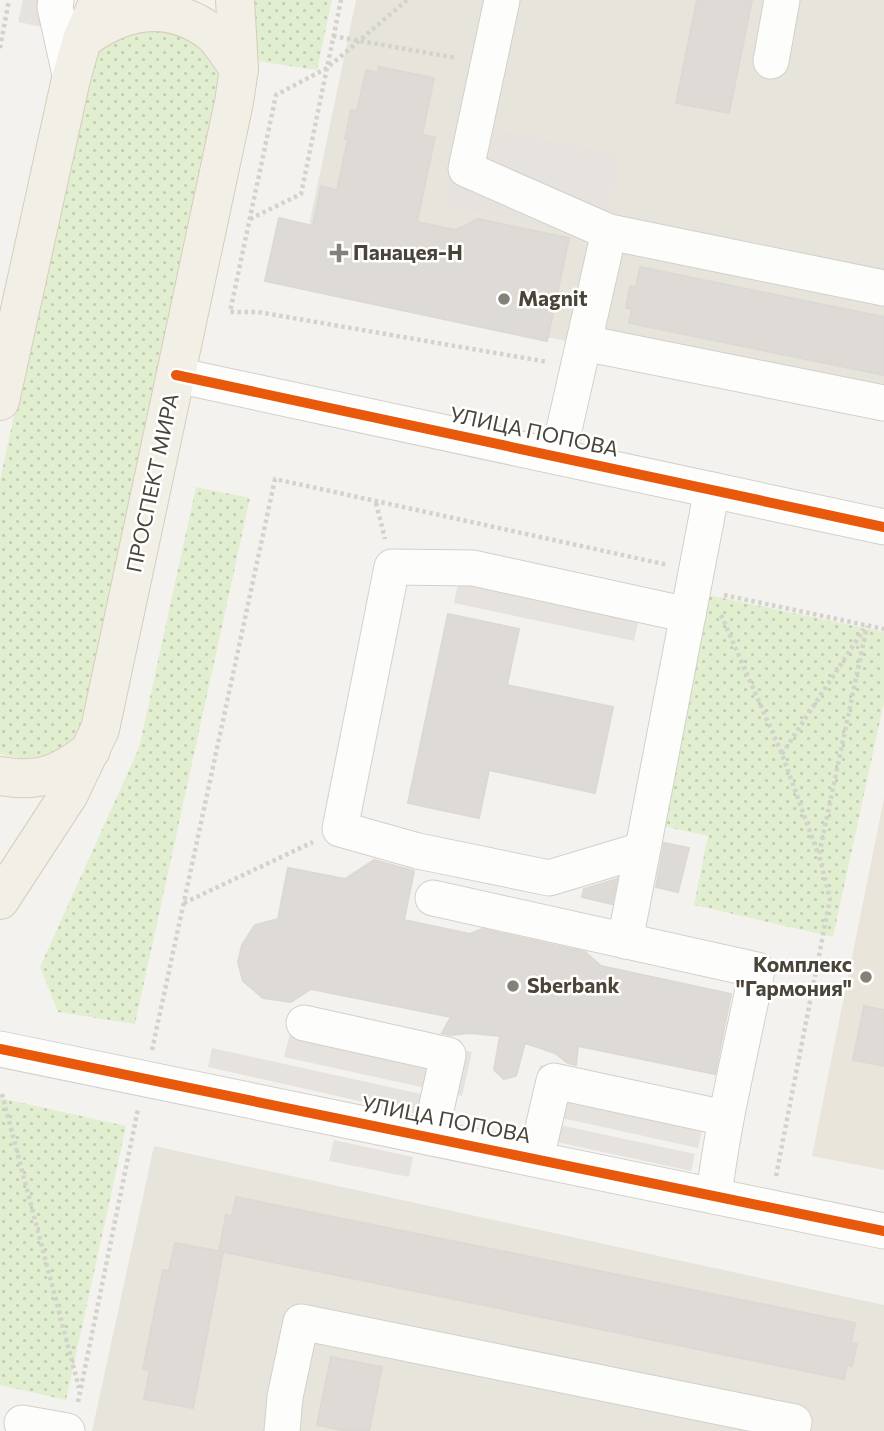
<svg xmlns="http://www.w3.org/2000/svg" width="884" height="1431" font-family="Commissioner,sans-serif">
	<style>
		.residential { fill: #e7e4dc }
		.education { fill: #eae5da }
		.grass { fill: url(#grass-dots) }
		.parking { fill: #e6e3df }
		.building { fill: #dedbd6; stroke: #dcd9d4; stroke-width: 2 }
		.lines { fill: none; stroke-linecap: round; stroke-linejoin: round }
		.minor-casing { stroke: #d2d0cb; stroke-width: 37 }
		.major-casing { stroke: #d6cebb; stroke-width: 40 }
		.path { stroke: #d3d2cc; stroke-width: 4.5; stroke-dasharray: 3.5 3.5; stroke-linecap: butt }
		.minor { stroke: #fdfdfc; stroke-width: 35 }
		.major { stroke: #f2efe6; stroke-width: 38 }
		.cycleway-casing { stroke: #fff; stroke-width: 15 }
		.cycleway { stroke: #e8590c; stroke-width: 10 }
		.poi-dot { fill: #868178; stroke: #fff; stroke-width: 2.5 }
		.labels { text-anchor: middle; stroke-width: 5; stroke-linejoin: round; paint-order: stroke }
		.poi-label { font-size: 21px; font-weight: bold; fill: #4b4439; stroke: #fff; text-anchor: start }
		.street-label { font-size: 21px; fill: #4b4439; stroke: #fff }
	</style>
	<defs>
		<pattern id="grass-dots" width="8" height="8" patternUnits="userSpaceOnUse" patternTransform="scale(1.75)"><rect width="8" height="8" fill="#e1eecf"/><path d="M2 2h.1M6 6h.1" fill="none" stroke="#c3cdb2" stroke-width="1.8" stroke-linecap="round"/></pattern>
	</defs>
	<rect width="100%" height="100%" fill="#f4f2ee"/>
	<g class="residential">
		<path d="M356,0H884V403L296,288Z"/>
		<path d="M154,1146L884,1305V1431H92Z"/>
	</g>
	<path class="education" d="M884,798V1170L812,1156Z"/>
	<g class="grass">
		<path d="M251,0H332L317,70L257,61Z"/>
		<path d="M167,25L213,56L227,94L86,726C62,755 36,764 0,754V480L92,57L104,42Z"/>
		<path d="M196,487L250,498L135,1024L58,1012L40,967L139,748Z"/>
		<path d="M703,594L884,632V702L833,937L694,905L708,836L653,824Z"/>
		<path d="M0,1098L126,1126L66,1400L0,1385Z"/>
	</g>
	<g class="parking">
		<path d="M23,0H68L62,31L18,22Z"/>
		<path d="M461,122L620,155L602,239L443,205Z"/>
		<path d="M464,554L645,592L634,641L454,603Z"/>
		<path d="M295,1013L472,1052L462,1096L284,1057Z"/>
		<path d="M212,1048L430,1096L426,1116L208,1067Z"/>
		<path d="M540,1065L709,1101L698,1148L530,1111Z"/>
		<path d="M555,1124L695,1154L691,1171L552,1141Z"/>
		<path d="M334,1140L413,1157L409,1177L329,1161Z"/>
	</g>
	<g class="building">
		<path d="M697,0H752L729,113L676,103Z"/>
		<path d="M379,67L434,78L422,135L435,137L417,222L456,230L478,219L569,238L547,341L265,281L279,218L313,226L321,186L337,190L348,139H345L351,110L357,111L366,70L378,73Z"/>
		<path d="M640,267L884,317V375L629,323L632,309L626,308L630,286L636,287Z"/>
		<path d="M448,614L519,629L507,685L613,707L595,793L489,770L479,818L408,803Z"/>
		<path d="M664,843L689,848L678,892L656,887Z"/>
		<path d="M374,860L414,871L404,920L470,934L482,929L585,952L601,966L731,994L715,1074L578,1046L576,1065L568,1063L555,1053L525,1043L516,1076L504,1079L494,1070L500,1036L470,1033L451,1035L442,1033L451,1017L311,989L291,1002L263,998L243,981L238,962L242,945L255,925L278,919L288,868L345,879Z"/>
		<path d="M617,879L612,904L582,897L584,889Z"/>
		<path d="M864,1006L884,1010V1066L853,1060Z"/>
		<path d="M236,1197L855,1323L851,1343L857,1344L852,1366L847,1365L844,1379L219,1251L226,1215L232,1216Z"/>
		<path d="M175,1243L223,1252L193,1408L144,1399L150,1370L143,1369L163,1270L169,1271Z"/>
		<path d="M331,1357L382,1367L369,1431H346L317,1425Z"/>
	</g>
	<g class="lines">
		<g class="minor-casing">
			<g id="minor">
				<path d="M56,0L55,7L71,79"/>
				<path d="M502,0L466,169L609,232L884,288"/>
				<path d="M771,61L782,0"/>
				<path d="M584,343L884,403"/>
				<path d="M176,375L884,527"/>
				<path d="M558,456L609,232"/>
				<path d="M642,850L549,878L418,851L340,829L392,567L473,568L688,615"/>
				<path d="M433,898L757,970C742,1046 723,1120 714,1196"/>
				<path d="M625,941L712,490"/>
				<path d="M304,1023L448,1055L430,1137"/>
				<path d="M0,1049L884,1231"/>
				<path d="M536,1158L554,1081L725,1118"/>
				<path d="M22,1423L67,1431"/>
				<path d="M282,1431L285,1397L301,1322L794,1422L792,1431"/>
			</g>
		</g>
		<g class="major-casing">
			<g id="major">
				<path d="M82,40C123,9 170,0 213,34C223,44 231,58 239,69"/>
				<path d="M0,401L71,79L82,40L99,0"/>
				<path d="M0,776C40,783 60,774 91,750"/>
				<path d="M0,900L69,794L100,729L234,102L239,69L235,0"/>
			</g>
		</g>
		<g class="path">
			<path d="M407,0L327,68L276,95L230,312H258L548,362"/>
			<path d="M333,36L456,58"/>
			<path d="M0,48L9,0"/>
			<path d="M250,219L301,194L341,0"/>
			<path d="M376,503L385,539"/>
			<path d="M724,595L884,629"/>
			<path d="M721,615L782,754L818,854"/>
			<path d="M782,754L864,629"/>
			<path d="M184,903L313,842"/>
			<path d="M152,1050L275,479L668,565"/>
			<path d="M2,1094L79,1388"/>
			<path d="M776,1176L830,899L819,855L867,626"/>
			<path d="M78,1402L138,1109"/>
		</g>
		<use href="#minor" class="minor"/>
		<use href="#major" class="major"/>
		<g class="cycleway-casing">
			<g id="cycleway">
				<path d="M176,375L884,527"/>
				<path d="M0,1049L884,1231"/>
			</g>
		</g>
		<use href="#cycleway" class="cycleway"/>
	</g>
	<g class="poi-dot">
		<path d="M335.5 242.5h7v7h7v7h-7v7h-7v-7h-7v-7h7z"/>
		<circle cx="504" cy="299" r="7"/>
		<circle cx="866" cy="977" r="7"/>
		<circle cx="513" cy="986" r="7"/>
	</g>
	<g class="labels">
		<g class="poi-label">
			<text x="353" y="260">Панацея-Н</text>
			<text x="518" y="306">Magnit</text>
			<text x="852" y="972" text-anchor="end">Комплекс<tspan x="852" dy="24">"Гармония"</tspan></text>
			<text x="527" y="993">Sberbank</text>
		</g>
		<g class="street-label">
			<text transform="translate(534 432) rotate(12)" y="7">УЛИЦА ПОПОВА</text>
			<text transform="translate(153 483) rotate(-78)" y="7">ПРОСПЕКТ МИРА</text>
			<text transform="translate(446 1120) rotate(11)" y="7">УЛИЦА ПОПОВА</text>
		</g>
	</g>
</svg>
